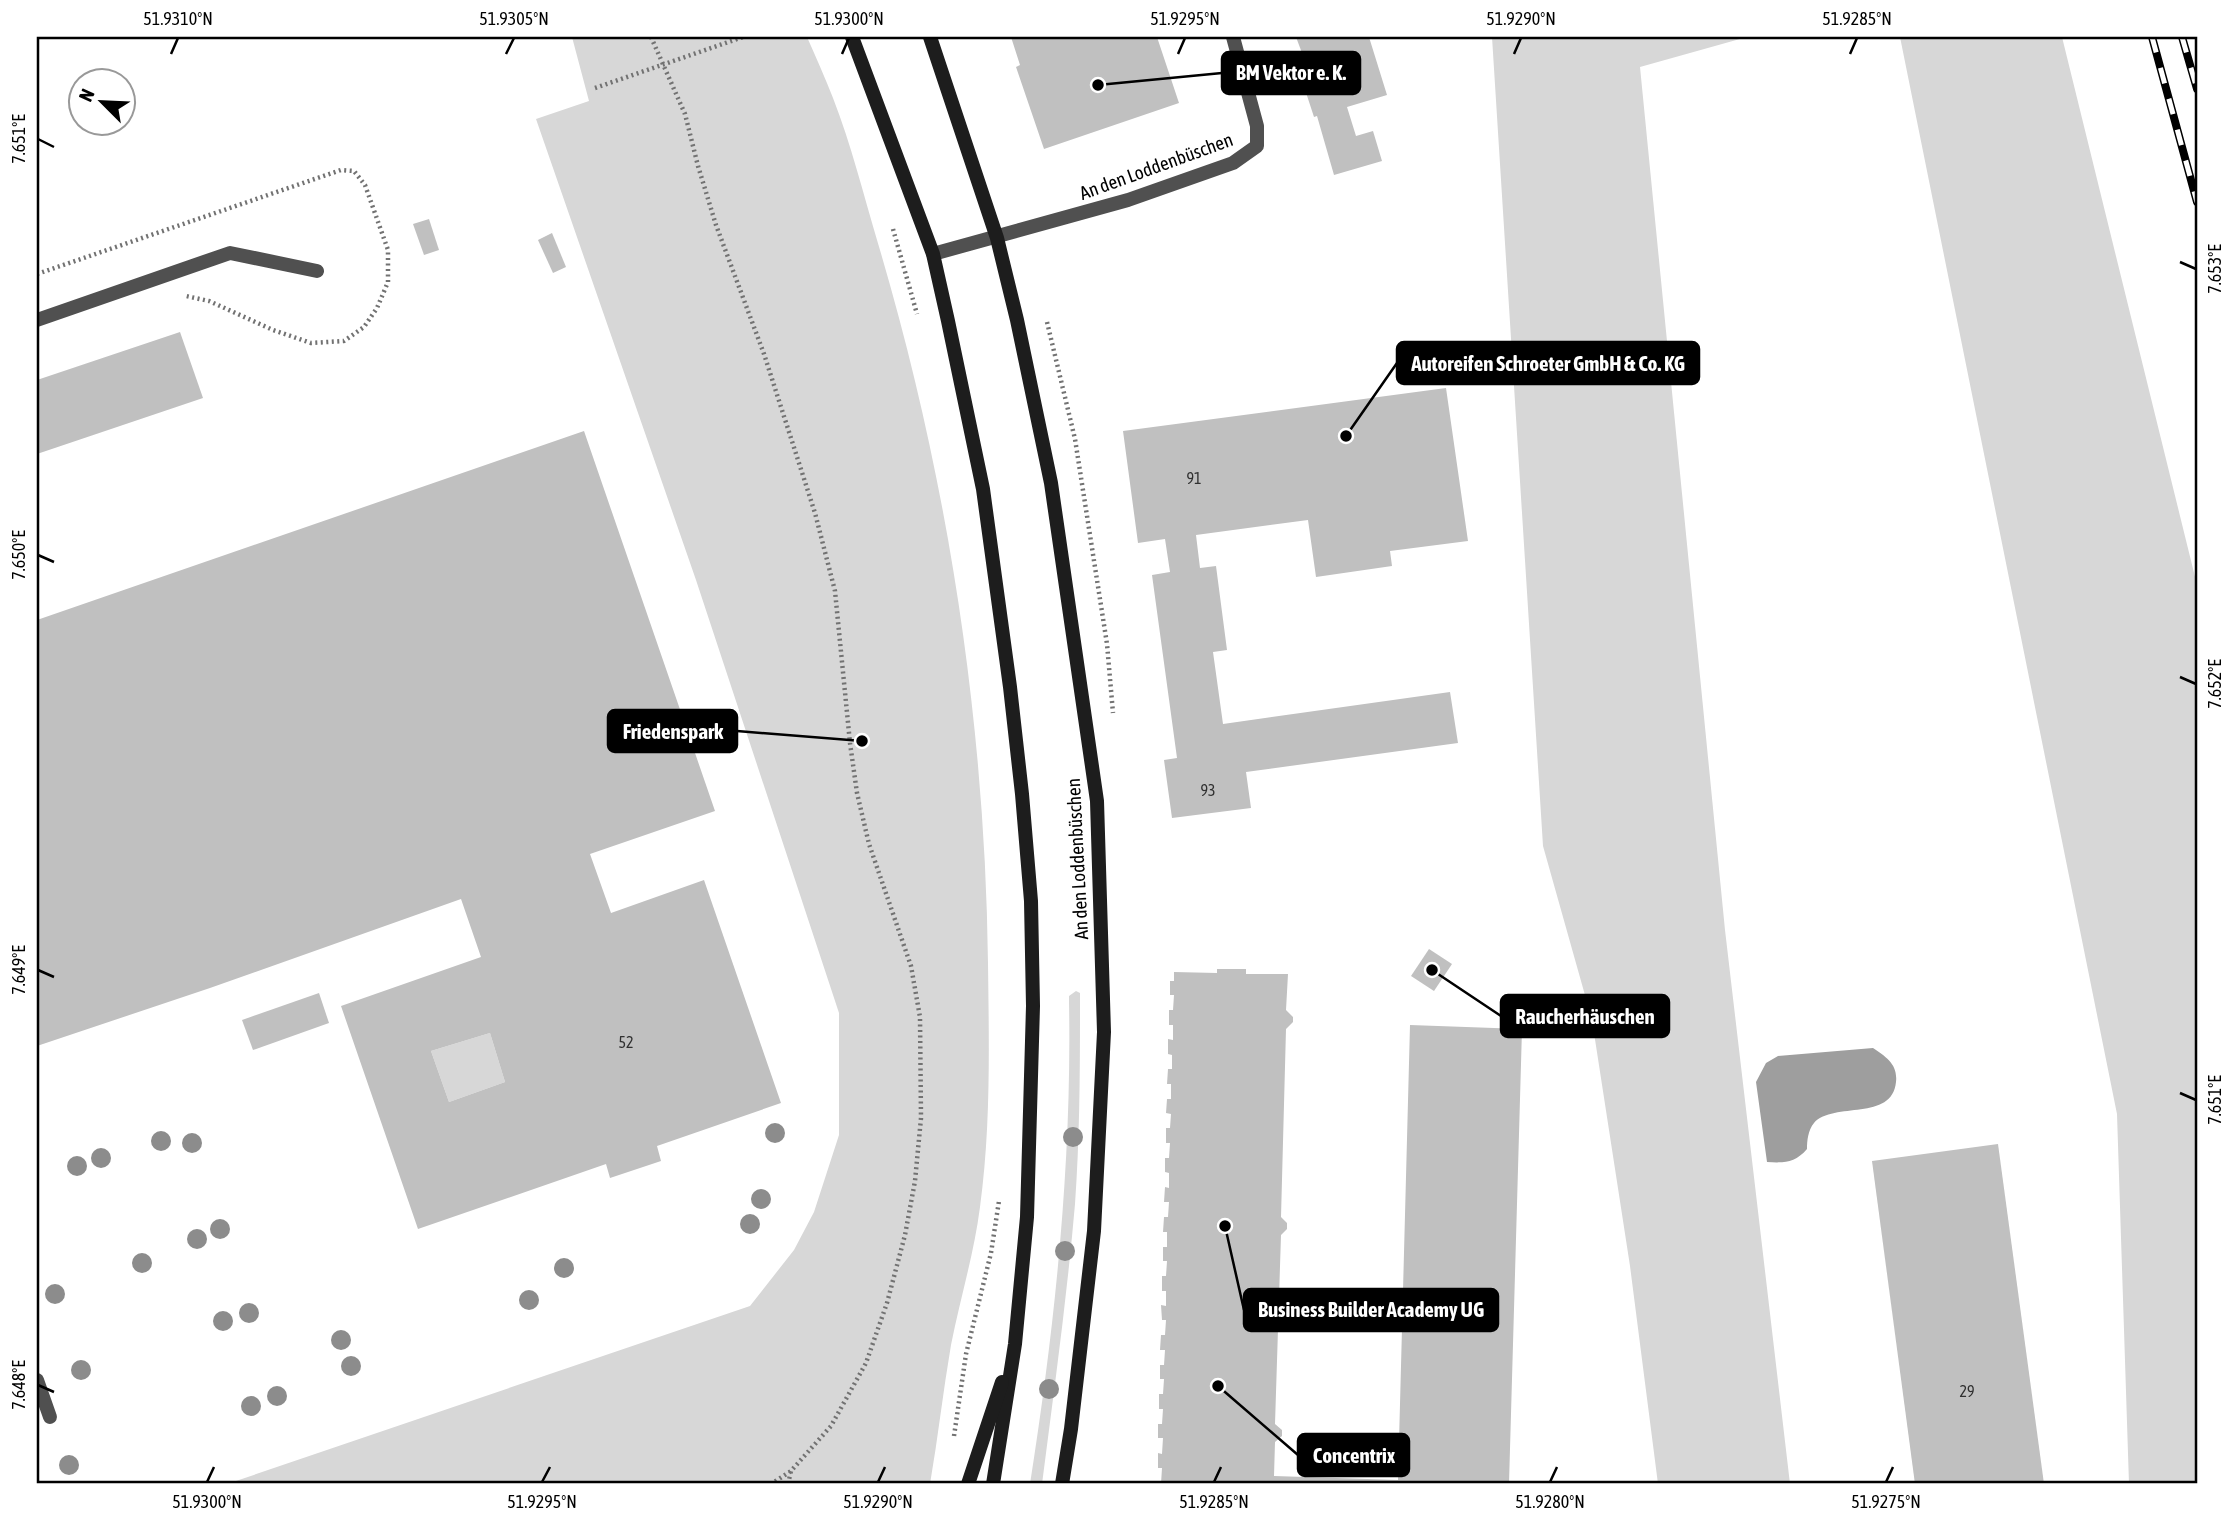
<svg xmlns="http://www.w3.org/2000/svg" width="2234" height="1521" font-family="'Asap Condensed',sans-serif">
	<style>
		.green { fill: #d7d7d7 }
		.water { fill: #9e9e9e }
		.building { fill: #c0c0c0; fill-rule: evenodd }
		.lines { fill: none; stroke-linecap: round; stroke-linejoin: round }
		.path { stroke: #727272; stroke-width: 4.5; stroke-dasharray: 2 3.5; stroke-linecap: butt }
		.lane { stroke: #505050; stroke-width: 14 }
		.street { stroke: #505050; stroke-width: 14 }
		.secondary { stroke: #1d1d1d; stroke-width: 14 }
		.rail-casing { stroke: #000; stroke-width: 8 }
		.rail { stroke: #fff; stroke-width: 5; stroke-dasharray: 16; stroke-linecap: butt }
		.tree { fill: #8c8c8c }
		.ticks { fill: none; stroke: #000; stroke-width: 2.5 }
		.labels { text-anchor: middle; stroke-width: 5; stroke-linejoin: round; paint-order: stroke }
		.number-label { font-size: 16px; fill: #303030 }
		.street-label { font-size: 19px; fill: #000; stroke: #fff }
		.leader { fill: none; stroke: #000; stroke-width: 2.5 }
		.callout-dot { fill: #000; stroke: #fff; stroke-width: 2.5 }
		.callout { fill: #000; stroke: #000; stroke-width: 2.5 }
		.callout-label { font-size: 21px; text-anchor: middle; font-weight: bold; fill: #fff }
		.neatline { fill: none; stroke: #000; stroke-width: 2.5 }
		.ticks-label { font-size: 18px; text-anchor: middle; fill: #000 }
	</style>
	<rect width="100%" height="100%" fill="#fff"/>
	<g class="green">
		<path d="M572,37H807C816,57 825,78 833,98C851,144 863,193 877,240C947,474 985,718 988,963C989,1044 991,1127 980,1207C974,1254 960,1299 951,1345C943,1391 938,1438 930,1484H227L750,1306L794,1250L814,1212L839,1135V1013L696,580L536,119L589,101Z"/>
		<path d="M1492,37H1747L1640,67L1725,930L1790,1484H1658L1630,1266L1592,1020L1543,846Z"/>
		<path d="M1900,37H2062L2197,585V1484H2129L2117,1114Z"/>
		<path d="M1076,991L1080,993V996C1080,1065 1080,1134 1075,1204C1067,1297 1054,1391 1042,1484H1030C1055,1325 1072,1163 1069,1002V996Z"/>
		<path d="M490,1033L505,1082L449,1102L431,1051Z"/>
	</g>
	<path class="water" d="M1873,1048C1886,1057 1898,1064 1896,1082C1892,1122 1834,1101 1814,1123C1808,1130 1807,1141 1807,1149C1795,1163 1784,1163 1767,1162L1756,1082L1766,1063L1778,1056Z"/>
	<g class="building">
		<path d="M1011,37H1157L1179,103L1044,149L1016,67L1020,65Z"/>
		<path d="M1296,37H1369L1387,95L1347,107L1356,136L1373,131L1382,161L1334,175L1317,116L1314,117L1294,56L1302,53Z"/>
		<path d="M429,219L439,250L424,255L413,224Z"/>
		<path d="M552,233L566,267L553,273L538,240Z"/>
		<path d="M180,332L203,398L37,454V380Z"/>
		<path d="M1446,388L1468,541L1390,551L1392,566L1316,577L1308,520L1196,535L1200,568L1216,566L1227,650L1213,652L1223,724L1450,692L1458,743L1246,772L1251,808L1172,818L1164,760L1177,758L1152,575L1170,572L1165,539L1138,543L1123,431Z"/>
		<path d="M584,431L715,811L590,854L611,913L704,880L781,1103L657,1146L661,1161L610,1178L606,1164L418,1229L341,1006L481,957L461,899L210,988L37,1046V620ZM490,1033L505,1082L449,1102L431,1051Z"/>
		<path d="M1429,949L1452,964L1434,991L1411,976Z"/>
		<path d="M1217,969H1246V974H1288L1286,1010L1293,1017V1022L1286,1029L1281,1217L1287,1223V1229L1281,1235L1275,1424L1282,1430V1436L1275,1442L1274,1476L1398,1480L1410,1025L1522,1029L1509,1484H1161L1162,1468H1158V1453L1162,1454L1163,1438H1158V1424H1162L1163,1409H1159V1394H1163L1164,1379H1160V1365H1164L1165,1350H1160L1161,1335H1165L1166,1320H1162L1161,1305L1166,1306V1291H1162V1276H1166L1167,1261H1163V1247H1167V1232H1163L1164,1217H1168L1169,1202H1164L1165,1187L1169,1188V1173L1165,1172V1158H1169L1170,1143H1166V1128H1170L1171,1114L1166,1113L1167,1099H1171V1084H1167L1168,1069H1172V1055L1168,1054V1039L1173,1040V1025H1169V1010H1173L1174,995H1170V981H1174V972L1217,973Z"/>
		<path d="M319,993L329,1023L253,1050L242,1020Z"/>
		<path d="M1998,1144L2044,1484H1915L1872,1161Z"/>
	</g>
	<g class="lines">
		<g class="path">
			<path d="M651,37L685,114L698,166L716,225L764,354L815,513L835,591L850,743L857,793L869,844L911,966L920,1017L921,1118L915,1181L905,1235L887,1303L866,1363L831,1426L791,1471L771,1484"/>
			<path d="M595,88L743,37"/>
			<path d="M893,229L917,314"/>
			<path d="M37,274L341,170L354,171L365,185L388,250V282L377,308L364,327L344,341L311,343L273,330L209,301L186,296"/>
			<path d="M1047,322L1075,439L1107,644L1113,713"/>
			<path d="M954,1436L966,1354L991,1253L999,1201"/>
			<path d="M788,1484L791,1471"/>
		</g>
		<path class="lane" d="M37,1380L50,1417"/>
		<g class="street">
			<path d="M933,254L1128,200L1233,163L1257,146V126L1233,37"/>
			<path d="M37,320L230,253L317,271"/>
		</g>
		<g class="secondary">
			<path d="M852,37L933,254L948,321L983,489L1010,687L1022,794L1031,901L1033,1006L1027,1217L1015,1344L993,1484"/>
			<path d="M930,37L997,238L1017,320L1051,483L1097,801L1104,1032L1094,1231L1071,1429L1062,1484"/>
			<path d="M968,1484L1002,1382"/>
		</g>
		<g class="rail-casing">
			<g id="rail">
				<path d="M2152,37L2197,202"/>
				<path d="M2182,37L2197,89"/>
			</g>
		</g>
		<use href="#rail" class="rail"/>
	</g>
	<g class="tree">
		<circle cx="775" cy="1133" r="10"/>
		<circle cx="1073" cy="1137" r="10"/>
		<circle cx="161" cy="1141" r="10"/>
		<circle cx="192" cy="1143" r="10"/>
		<circle cx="101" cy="1158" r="10"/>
		<circle cx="77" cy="1166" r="10"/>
		<circle cx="761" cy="1199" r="10"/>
		<circle cx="750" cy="1224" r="10"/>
		<circle cx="220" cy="1229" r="10"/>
		<circle cx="197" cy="1239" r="10"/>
		<circle cx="1065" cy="1251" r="10"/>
		<circle cx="142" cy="1263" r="10"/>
		<circle cx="564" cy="1268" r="10"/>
		<circle cx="55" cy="1294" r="10"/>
		<circle cx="529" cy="1300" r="10"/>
		<circle cx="249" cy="1313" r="10"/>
		<circle cx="223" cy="1321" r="10"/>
		<circle cx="341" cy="1340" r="10"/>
		<circle cx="351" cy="1366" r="10"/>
		<circle cx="81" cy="1370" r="10"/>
		<circle cx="1049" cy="1389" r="10"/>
		<circle cx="277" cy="1396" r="10"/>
		<circle cx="251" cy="1406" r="10"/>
		<circle cx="69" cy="1465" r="10"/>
	</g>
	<path class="ticks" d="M171,54L178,38M506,54L514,38M842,54L849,38M1178,54L1185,38M1514,54L1521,38M1850,54L1857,38M38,139L54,147M2180,262L2196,269M38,555L54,562M2180,677L2196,684M38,970L54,977M2180,1093L2196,1100M38,1385L54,1392M207,1482L214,1467M542,1482L550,1467M878,1482L885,1467M1214,1482L1221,1467M1550,1482L1557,1467M1886,1482L1893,1467"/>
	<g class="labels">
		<g class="number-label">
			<text x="1194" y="484">91</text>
			<text x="1208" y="796">93</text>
			<text x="626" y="1048">52</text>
			<text x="1967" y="1397">29</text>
		</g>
		<g class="street-label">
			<text transform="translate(1156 166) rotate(-20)" y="7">An den Loddenbüschen</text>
			<text transform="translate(1077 859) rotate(-93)" y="7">An den Loddenbüschen</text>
		</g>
	</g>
	<path class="leader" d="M1098 85L1222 73M1346 436L1397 363M862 741L737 731M1432 970L1501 1016M1225 1226L1244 1310M1218 1386L1298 1455"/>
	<g class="callout-dot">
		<circle cx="1098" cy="85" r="7"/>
		<circle cx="1346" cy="436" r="7"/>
		<circle cx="862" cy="741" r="7"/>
		<circle cx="1432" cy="970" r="7"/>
		<circle cx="1225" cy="1226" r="7"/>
		<circle cx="1218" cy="1386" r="7"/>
	</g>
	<g class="callout">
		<rect x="1222" y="52" width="138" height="42" rx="7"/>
		<rect x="1397" y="342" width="302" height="42" rx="7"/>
		<rect x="608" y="710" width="129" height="42" rx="7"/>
		<rect x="1501" y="995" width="168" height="42" rx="7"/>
		<rect x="1244" y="1289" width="254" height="42" rx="7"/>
		<rect x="1298" y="1434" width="111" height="42" rx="7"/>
	</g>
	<g class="callout-label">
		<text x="1291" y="80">BM Vektor e. K.</text>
		<text x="1548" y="371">Autoreifen Schroeter GmbH &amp; Co. KG</text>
		<text x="673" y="739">Friedenspark</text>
		<text x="1585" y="1024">Raucherhäuschen</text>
		<text x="1371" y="1317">Business Builder Academy UG</text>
		<text x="1354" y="1463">Concentrix</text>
	</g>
	<rect width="2234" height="1521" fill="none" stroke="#ffffff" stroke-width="77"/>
	<g transform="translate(102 102) rotate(294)"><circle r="33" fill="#ffffff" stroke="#999999" stroke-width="2"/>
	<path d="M0-5L12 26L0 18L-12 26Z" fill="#000000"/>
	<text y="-10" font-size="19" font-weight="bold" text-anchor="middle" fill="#000000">N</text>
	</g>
	<rect x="38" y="38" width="2158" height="1444" class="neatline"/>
	<g class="ticks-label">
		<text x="178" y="25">51.9310°N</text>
		<text x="514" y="25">51.9305°N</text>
		<text x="849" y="25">51.9300°N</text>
		<text x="1185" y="25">51.9295°N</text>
		<text x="1521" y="25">51.9290°N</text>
		<text x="1857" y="25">51.9285°N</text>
		<text transform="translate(19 139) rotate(-90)" y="6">7.651°E</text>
		<text transform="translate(2215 269) rotate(-90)" y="6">7.653°E</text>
		<text transform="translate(19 555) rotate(-90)" y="6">7.650°E</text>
		<text transform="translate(2215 684) rotate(-90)" y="6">7.652°E</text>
		<text transform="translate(19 970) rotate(-90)" y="6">7.649°E</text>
		<text transform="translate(2215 1100) rotate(-90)" y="6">7.651°E</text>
		<text transform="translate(19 1385) rotate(-90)" y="6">7.648°E</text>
		<text x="207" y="1508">51.9300°N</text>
		<text x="542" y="1508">51.9295°N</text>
		<text x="878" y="1508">51.9290°N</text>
		<text x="1214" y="1508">51.9285°N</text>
		<text x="1550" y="1508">51.9280°N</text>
		<text x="1886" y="1508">51.9275°N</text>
	</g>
</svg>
